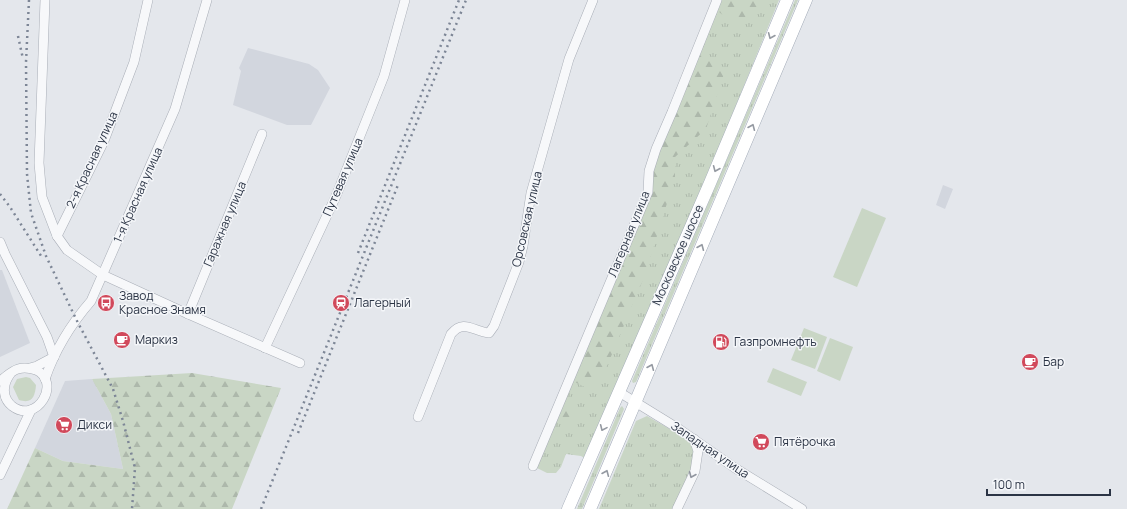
<svg xmlns="http://www.w3.org/2000/svg" width="1127" height="509" font-family="Manrope,sans-serif">
	<style>
		.built { fill: #d2d6de }
		.grass { fill: url(#grass-tufts) }
		.forest { fill: url(#forest-firs) }
		.park { fill: #c9d6c5 }
		.lines { fill: none; stroke-linecap: round; stroke-linejoin: round }
		.minor-casing { stroke: #a9aeb7; stroke-width: 10 }
		.major-casing { stroke: #a3abb8; stroke-width: 13 }
		.minor { stroke: #f7f8fa; stroke-width: 9 }
		.major { stroke: #fff; stroke-width: 12 }
		.rail { stroke: #7d8696; stroke-width: 2.5; stroke-dasharray: 2 4; stroke-linecap: butt }
		.oneway { stroke: #959aa2 }
		.oneway2 { stroke: #9196a0 }
		.labels { text-anchor: middle; stroke-width: 3; stroke-linejoin: round; paint-order: stroke }
		.street-label { font-size: 12px; fill: #2b3445; stroke: #f4f6f9 }
		.poi-label { font-size: 12px; fill: #2b3445; stroke: #f4f6f9; text-anchor: start }
	</style>
	<defs>
		<pattern id="grass-tufts" width="24" height="20" patternUnits="userSpaceOnUse"><rect width="24" height="20" fill="#c9d6c5"/><path d="M3 7l-1-3M5 7V3M7 7l1-3M15 17l-1-3M17 17v-4M19 17l1-3" fill="none" stroke="#adb8ab"/></pattern>
		<pattern id="forest-firs" width="22" height="20" patternUnits="userSpaceOnUse"><rect width="22" height="20" fill="#c9d6c5"/><path d="M5 1l3.5 6h-7zM16 11l3.5 6h-7z" fill="#adb8ab"/></pattern>
	</defs>
	<rect width="100%" height="100%" fill="#e4e7ec"/>
	<g class="built">
		<path d="M248,48L309,64L318,70L330,88L311,125H287L233,105L241,71L239,68Z"/>
		<path d="M943,185L953,189L945,209L936,205Z"/>
		<path d="M0,270H2L30,343L0,357Z"/>
		<path d="M92,379L111,414L123,469L63,461L35,448L65,381Z"/>
	</g>
	<g class="grass">
		<path d="M717,0H779L619,392L588,460L581,456L566,454L561,467L556,473H547L533,466L648,192Z"/>
		<path d="M795,0H798L636,382L633,383L632,381Z"/>
		<path d="M622,406L624,409L582,509H577L620,408Z"/>
		<path d="M647,416L689,440L695,449L691,470L673,509H599L636,421Z"/>
	</g>
	<g class="forest">
		<path d="M717,0H765C764,3 763,6 761,9C754,16 739,23 729,19C723,16 719,12 714,7Z"/>
		<path d="M696,54L718,60L725,71L706,129L675,157V177L645,275L607,366L591,387H585L570,380L648,192L649,171Z"/>
		<path d="M192,373L281,388L232,509H7L35,448L63,461L123,469L111,414L92,379Z"/>
		<path d="M570,408L577,412V419L574,423L562,422L559,418L562,411Z"/>
	</g>
	<g class="park">
		<path d="M862,208L886,218L857,287L833,277Z"/>
		<path d="M804,328L827,337L815,369L791,360Z"/>
		<path d="M830,338L853,347L840,381L817,371Z"/>
		<path d="M773,368L807,382L801,396L767,382Z"/>
		<path d="M26,377L30,378L36,385C35,397 32,404 19,400L13,387L17,379Z"/>
	</g>
	<g class="lines">
		<g class="minor-casing">
			<g id="minor">
				<path d="M45,0L39,163L42,197L57,236L67,250L103,275L188,314L300,363"/>
				<path d="M57,236L104,141L134,62L148,0"/>
				<path d="M0,242L5,254L47,337L54,357"/>
				<path d="M188,314L262,134"/>
				<path d="M265,348L336,196L384,76L405,0"/>
				<path d="M30,368L37,366L54,357"/>
				<path d="M45,379C55,350 71,324 91,301L175,109L207,0"/>
				<path d="M0,381C6,377 11,371 18,369C24,367 30,368 36,370C62,382 37,425 12,406C1,397 3,383 11,373"/>
				<path d="M619,392L679,429L735,468L802,509"/>
				<path d="M418,417L451,334C464,318 474,332 489,333L494,326L519,262L523,246L531,193L569,59L593,0"/>
				<path d="M533,466L648,192L649,171L656,149L672,112L717,0"/>
				<path d="M0,475L31,410"/>
				<path d="M677,509L695,471L698,451L694,439"/>
			</g>
		</g>
		<g class="major-casing">
			<g id="major">
				<path d="M568,509L710,183L787,0"/>
				<path d="M590,509L806,0"/>
			</g>
		</g>
		<use href="#minor" class="minor"/>
		<use href="#major" class="major"/>
		<g class="rail">
			<path d="M29,0L26,62L27,174L31,213L46,256L76,319L113,389L123,421L135,468L132,509"/>
			<path d="M18,36L23,59"/>
			<path d="M0,194L10,207L43,259"/>
			<path d="M358,253L459,0"/>
			<path d="M298,433L398,185"/>
			<path d="M261,509L466,0"/>
		</g>
	</g>
	<defs><path id="oneway-chevron" d="M-2-3.5L2.5 0L-2 3.5" fill="none" stroke-width="1.6" stroke-linecap="round" stroke-linejoin="round"/></defs>
	<g class="oneway">
		<use href="#oneway-chevron" transform="translate(771 36) rotate(113)"/>
		<use href="#oneway-chevron" transform="translate(752 127) rotate(-67)"/>
		<use href="#oneway-chevron" transform="translate(716 169) rotate(113)"/>
		<use href="#oneway-chevron" transform="translate(701 247) rotate(-67)"/>
		<use href="#oneway-chevron" transform="translate(651 367) rotate(-67)"/>
		<use href="#oneway-chevron" transform="translate(603 428) rotate(114)"/>
		<use href="#oneway-chevron" transform="translate(606 473) rotate(-67)"/>
	</g>
	<use class="oneway2" href="#oneway-chevron" transform="translate(692 475) rotate(113)"/>
	<defs>
		<g id="bus-disc" transform="scale(0.9)"><circle r="9.5" fill="#d1495b" stroke="#f4f6f9"/><path d="M-5-6H5V4H4V6H2V4H-2V6H-4V4H-5ZM-3.5-4V0h7V-4ZM-3.5 1.2v1.5H-2V1.2ZM2 1.2v1.5H3.5V1.2Z" fill="#fff"/></g>
		<g id="station-disc" transform="scale(0.9)"><circle r="9.5" fill="#d1495b" stroke="#f4f6f9"/><path d="M-3-6H3Q5-6 5-4V2Q5 4 3 4L4.5 6H3L1.5 4h-3L-3 6H-4.5L-3 4Q-5 4-5 2V-4Q-5-6-3-6ZM-3.5-4v3h7v-3ZM-3.5 1v1.5H-2V1ZM2 1v1.5H3.5V1Z" fill="#fff"/></g>
		<g id="cafe-disc" transform="scale(0.9)"><circle r="9.5" fill="#d1495b" stroke="#f4f6f9"/><path d="M-5.5-4.5H6V0H3Q3 3.5 0 3.5H-2.5Q-5.5 3.5-5.5 0ZM3-3.2v2h1.7v-2ZM-6 4.5H4V6H-6Z" fill="#fff"/></g>
		<g id="fuel-disc" transform="scale(0.9)"><circle r="9.5" fill="#d1495b" stroke="#f4f6f9"/><path d="M-5.5-6h7V0h2V4h1.3V-2.5L3-4.5l.8-.8L6-3V5H2.5V1h-1V6h-7ZM-4.2-4.7v3.2H.2V-4.7Z" fill="#fff"/></g>
		<g id="supermarket-disc" transform="scale(0.9)"><circle r="9.5" fill="#d1495b" stroke="#f4f6f9"/><path d="M-6-5.5h2.5l.6 2H6L4.5 2H-2.5L-4.4-4H-6ZM-1.5 3.2a1.3 1.3 0 1 0 .1 0ZM3 3.2a1.3 1.3 0 1 0 .1 0Z" fill="#fff"/></g>
	</defs>
	<g fill-rule="evenodd">
		<use href="#bus-disc" x="106" y="303"/>
		<use href="#station-disc" x="341" y="303"/>
		<use href="#cafe-disc" x="122" y="340"/>
		<use href="#fuel-disc" x="721" y="342"/>
		<use href="#cafe-disc" x="1030" y="362"/>
		<use href="#supermarket-disc" x="64" y="425"/>
		<use href="#supermarket-disc" x="761" y="442"/>
	</g>
	<g class="labels">
		<g class="street-label">
			<text transform="translate(92 160) rotate(-65)" y="4">2-я Красная улица</text>
			<text transform="translate(343 177) rotate(-67)" y="4">Путевая улица</text>
			<text transform="translate(138 195) rotate(-66)" y="4">1-я Красная улица</text>
			<text transform="translate(527 219) rotate(-77)" y="4">Орсовская улица</text>
			<text transform="translate(225 224) rotate(-67)" y="4">Гаражная улица</text>
			<text transform="translate(629 234) rotate(-68)" y="4">Лагерная улица</text>
			<text transform="translate(678 255) rotate(-66)" y="4">Московское шоссе</text>
			<text transform="translate(710 450) rotate(34)" y="4">Западная улица</text>
		</g>
		<g class="poi-label">
			<text x="119" y="300">Завод<tspan x="119" dy="14">Красное Знамя</tspan></text>
			<text x="354" y="307">Лагерный</text>
			<text x="135" y="344">Маркиз</text>
			<text x="734" y="346">Газпромнефть</text>
			<text x="1043" y="366">Бар</text>
			<text x="77" y="429">Дикси</text>
			<text x="774" y="446">Пятёрочка</text>
		</g>
	</g>
	<path d="M987 489v6h123v-6" fill="none" stroke="#2b3445" stroke-width="2"/>
	<text x="993" y="489" font-size="12" fill="#2b3445" stroke="#f4f6f9" stroke-width="3" paint-order="stroke">100 m</text>
</svg>
